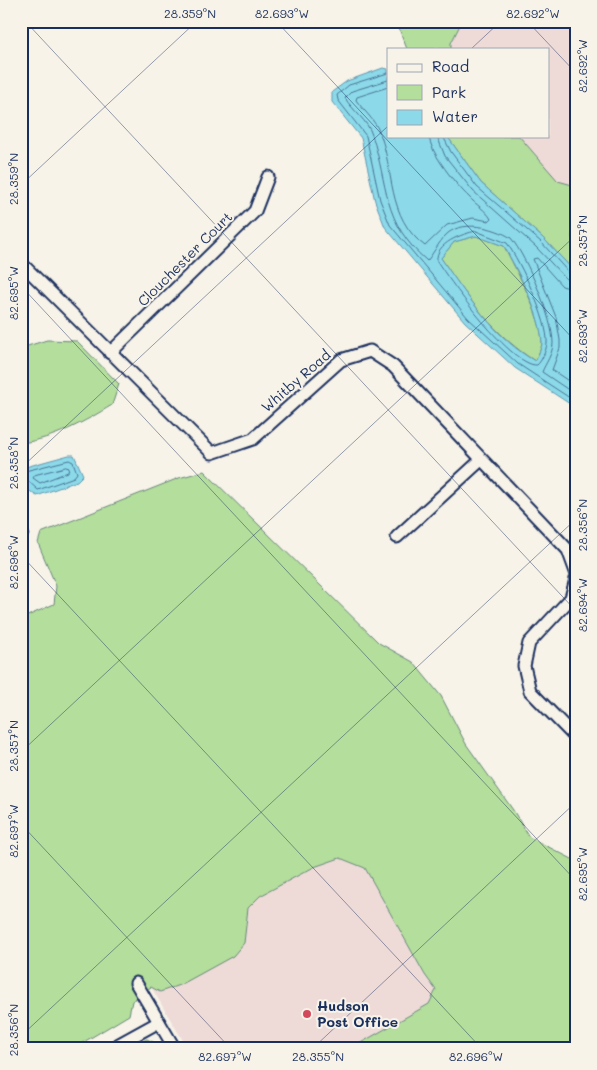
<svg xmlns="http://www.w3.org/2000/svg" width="597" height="1070" font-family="Mali,sans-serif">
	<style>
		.built { fill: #eedbd8 }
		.green { fill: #b4de9b; stroke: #68867c }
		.water { fill: #8cdae9; stroke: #5f96b1; fill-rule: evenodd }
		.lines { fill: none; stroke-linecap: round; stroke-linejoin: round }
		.shore { stroke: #487396; stroke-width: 1 }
		.street-casing { stroke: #1b2f5e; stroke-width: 15 }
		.street { stroke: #f7f3e8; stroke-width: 11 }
		.ticks { fill: none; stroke: #1b2f5e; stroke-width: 1; stroke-opacity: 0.45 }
		.poi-dot { fill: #d1495b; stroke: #f7f3e8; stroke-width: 2 }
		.labels { text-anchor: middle; stroke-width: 4; stroke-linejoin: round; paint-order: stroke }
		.street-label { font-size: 14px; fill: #1b2f5e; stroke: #f7f3e8 }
		.poi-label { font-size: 14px; font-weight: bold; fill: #1b2f5e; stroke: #f7f3e8; text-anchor: start }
		.neatline { fill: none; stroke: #1b2f5e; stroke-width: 2 }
		.ticks-label { font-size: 12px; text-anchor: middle; fill: #1b2f5e }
	</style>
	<rect width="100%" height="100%" fill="#f7f3e8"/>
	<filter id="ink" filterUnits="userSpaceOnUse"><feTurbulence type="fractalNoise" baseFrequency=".02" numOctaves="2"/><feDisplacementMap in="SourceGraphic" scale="10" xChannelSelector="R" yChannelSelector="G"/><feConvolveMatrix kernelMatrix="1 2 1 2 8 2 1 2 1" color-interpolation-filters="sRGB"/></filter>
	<g filter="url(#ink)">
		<g class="built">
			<path d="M462,21H576V186L558,181L519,136H548V49H451V43Z"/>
			<path d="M340,858L365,868L425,975L436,990L429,1004L350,1049H188L151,987L160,992L246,923L248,908L260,896L314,867Z"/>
		</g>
		<g class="green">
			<path d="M396,21H462L451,43V49H407Z"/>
			<path d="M447,136H519L558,181L576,186V222L573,225L572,238L576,242V273L544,239L481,183Z"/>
			<path d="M476,236L504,246C516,270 542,317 542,343C542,348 537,356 535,361C496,337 466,296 441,258L454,242Z"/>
			<path d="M47,340L77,341L119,384L112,405C84,422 54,439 21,443V348Z"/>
			<path d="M204,471L379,643L413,662L441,696L466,744L513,810L529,837L576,861V1049H350L429,1004L436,990L425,975L365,868L340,858L314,867L260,896L248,908L244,943L233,956L182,984L160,992L151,987L132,1001L129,1015L72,1049H21V817L28,813L21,796V619L54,604L56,586L38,543L41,533L179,478Z"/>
			<path d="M147,1039L155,1043L158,1049H126Z"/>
		</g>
		<g class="water">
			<path d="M383,68L388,69V136H447L481,183L544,239L576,273V408L515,368L465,322L385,227L375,201L361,138L332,102V92L347,81ZM476,236L504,246C518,272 540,312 542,342C542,348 538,355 535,361C497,340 465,294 441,258L454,242Z"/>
			<path d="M69,455H74L83,475L77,481L37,496C26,490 20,481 22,468Z"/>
		</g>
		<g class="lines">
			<g class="shore">
				<path d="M388,73L349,85L337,95L338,100L366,136L380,200L390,225L468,318L518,364L576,402"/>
				<path d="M388,80L352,91L345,98C352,110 368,121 372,135C389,186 381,221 427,261C430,258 440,241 445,236C460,219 495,227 511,238C527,258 553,319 553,343C553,354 545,364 542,372L576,395"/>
				<path d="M388,87L357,97L356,100C363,110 374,119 379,131C395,170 386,217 425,246L447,225L473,218L489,221L491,219C486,210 476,205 469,197C457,186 430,153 429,136"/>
				<path d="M437,136L445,156L473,191L536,247L567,280L576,282"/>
				<path d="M443,136L451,152L477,187L541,242L570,274L576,276"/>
				<path d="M476,231L507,243C520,262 549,321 547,344C546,350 542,361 537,365C512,367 450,282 437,261C435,243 462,234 476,231Z"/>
				<path d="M576,290L562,286L537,258L533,259L556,317L560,340V348L552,370L576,386"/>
				<path d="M66,467L69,468L68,472L40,483L33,478L35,475Z"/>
				<path d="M21,472L69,460L73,462L77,473L74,477L38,490L26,479L21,478"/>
			</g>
			<g class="street-casing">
				<g id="street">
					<path d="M21,263L212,453L253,439L341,360L370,351L393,366L568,550L576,572"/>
					<path d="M110,353L255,211L268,177"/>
					<path d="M21,533H22"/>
					<path d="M397,537L481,460"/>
					<path d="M576,579L571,598L529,643L524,666L530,691L576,738"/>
					<path d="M136,983L175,1049"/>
					<path d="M110,1049L159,1022"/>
				</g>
			</g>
			<use href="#street" class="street"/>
		</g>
	</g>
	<path class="ticks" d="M25,21L576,611M276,21L576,342M527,21L576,73M471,49L501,21M21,185L197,21M21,286L576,881M21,468L388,126M21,555L482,1049M21,752L576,235M21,824L231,1049M21,1036L576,519M312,1049L576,802"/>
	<circle class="poi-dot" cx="307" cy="1014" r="5"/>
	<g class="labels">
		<g class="street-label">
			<text transform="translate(185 259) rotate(-45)" y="5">Clouchester Court</text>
			<text transform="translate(296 381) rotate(-41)" y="5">Whitby Road</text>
		</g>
		<g class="poi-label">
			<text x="317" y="1011">Hudson<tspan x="317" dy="16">Post Office</tspan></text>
		</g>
	</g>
	<rect width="597" height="1070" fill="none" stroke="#f7f3e8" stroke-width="55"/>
	<rect x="387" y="48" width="162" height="90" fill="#f7f3e8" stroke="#9fa5b1"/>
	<rect x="397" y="64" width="25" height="8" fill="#f7f3e8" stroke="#9fa5b1"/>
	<text x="432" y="72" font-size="15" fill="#1b2f5e">Road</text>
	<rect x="397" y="85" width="25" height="15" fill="#b4de9b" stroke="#9fa5b1"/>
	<text x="432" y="98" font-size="15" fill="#1b2f5e">Park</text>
	<rect x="397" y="110" width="25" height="15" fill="#8cdae9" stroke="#9fa5b1"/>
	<text x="432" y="122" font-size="15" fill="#1b2f5e">Water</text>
	<rect x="28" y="28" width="542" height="1014" class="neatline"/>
	<g class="ticks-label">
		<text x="190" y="18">28.359°N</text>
		<text x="282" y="18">82.693°W</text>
		<text x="533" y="18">82.692°W</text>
		<text transform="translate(583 66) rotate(-90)" y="4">82.692°W</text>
		<text transform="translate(14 179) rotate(-90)" y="4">28.359°N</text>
		<text transform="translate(583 241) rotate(-90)" y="4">28.357°N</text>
		<text transform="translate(14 293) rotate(-90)" y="4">82.695°W</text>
		<text transform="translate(583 336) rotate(-90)" y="4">82.693°W</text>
		<text transform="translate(14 463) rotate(-90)" y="4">28.358°N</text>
		<text transform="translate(583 525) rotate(-90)" y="4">28.356°N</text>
		<text transform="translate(14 562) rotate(-90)" y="4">82.696°W</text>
		<text transform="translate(583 605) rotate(-90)" y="4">82.694°W</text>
		<text transform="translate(14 746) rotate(-90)" y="4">28.357°N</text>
		<text transform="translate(14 831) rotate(-90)" y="4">82.697°W</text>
		<text transform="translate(583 874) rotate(-90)" y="4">82.695°W</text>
		<text transform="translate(14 1030) rotate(-90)" y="4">28.356°N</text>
		<text x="225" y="1061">82.697°W</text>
		<text x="318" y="1061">28.355°N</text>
		<text x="476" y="1061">82.696°W</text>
	</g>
</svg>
